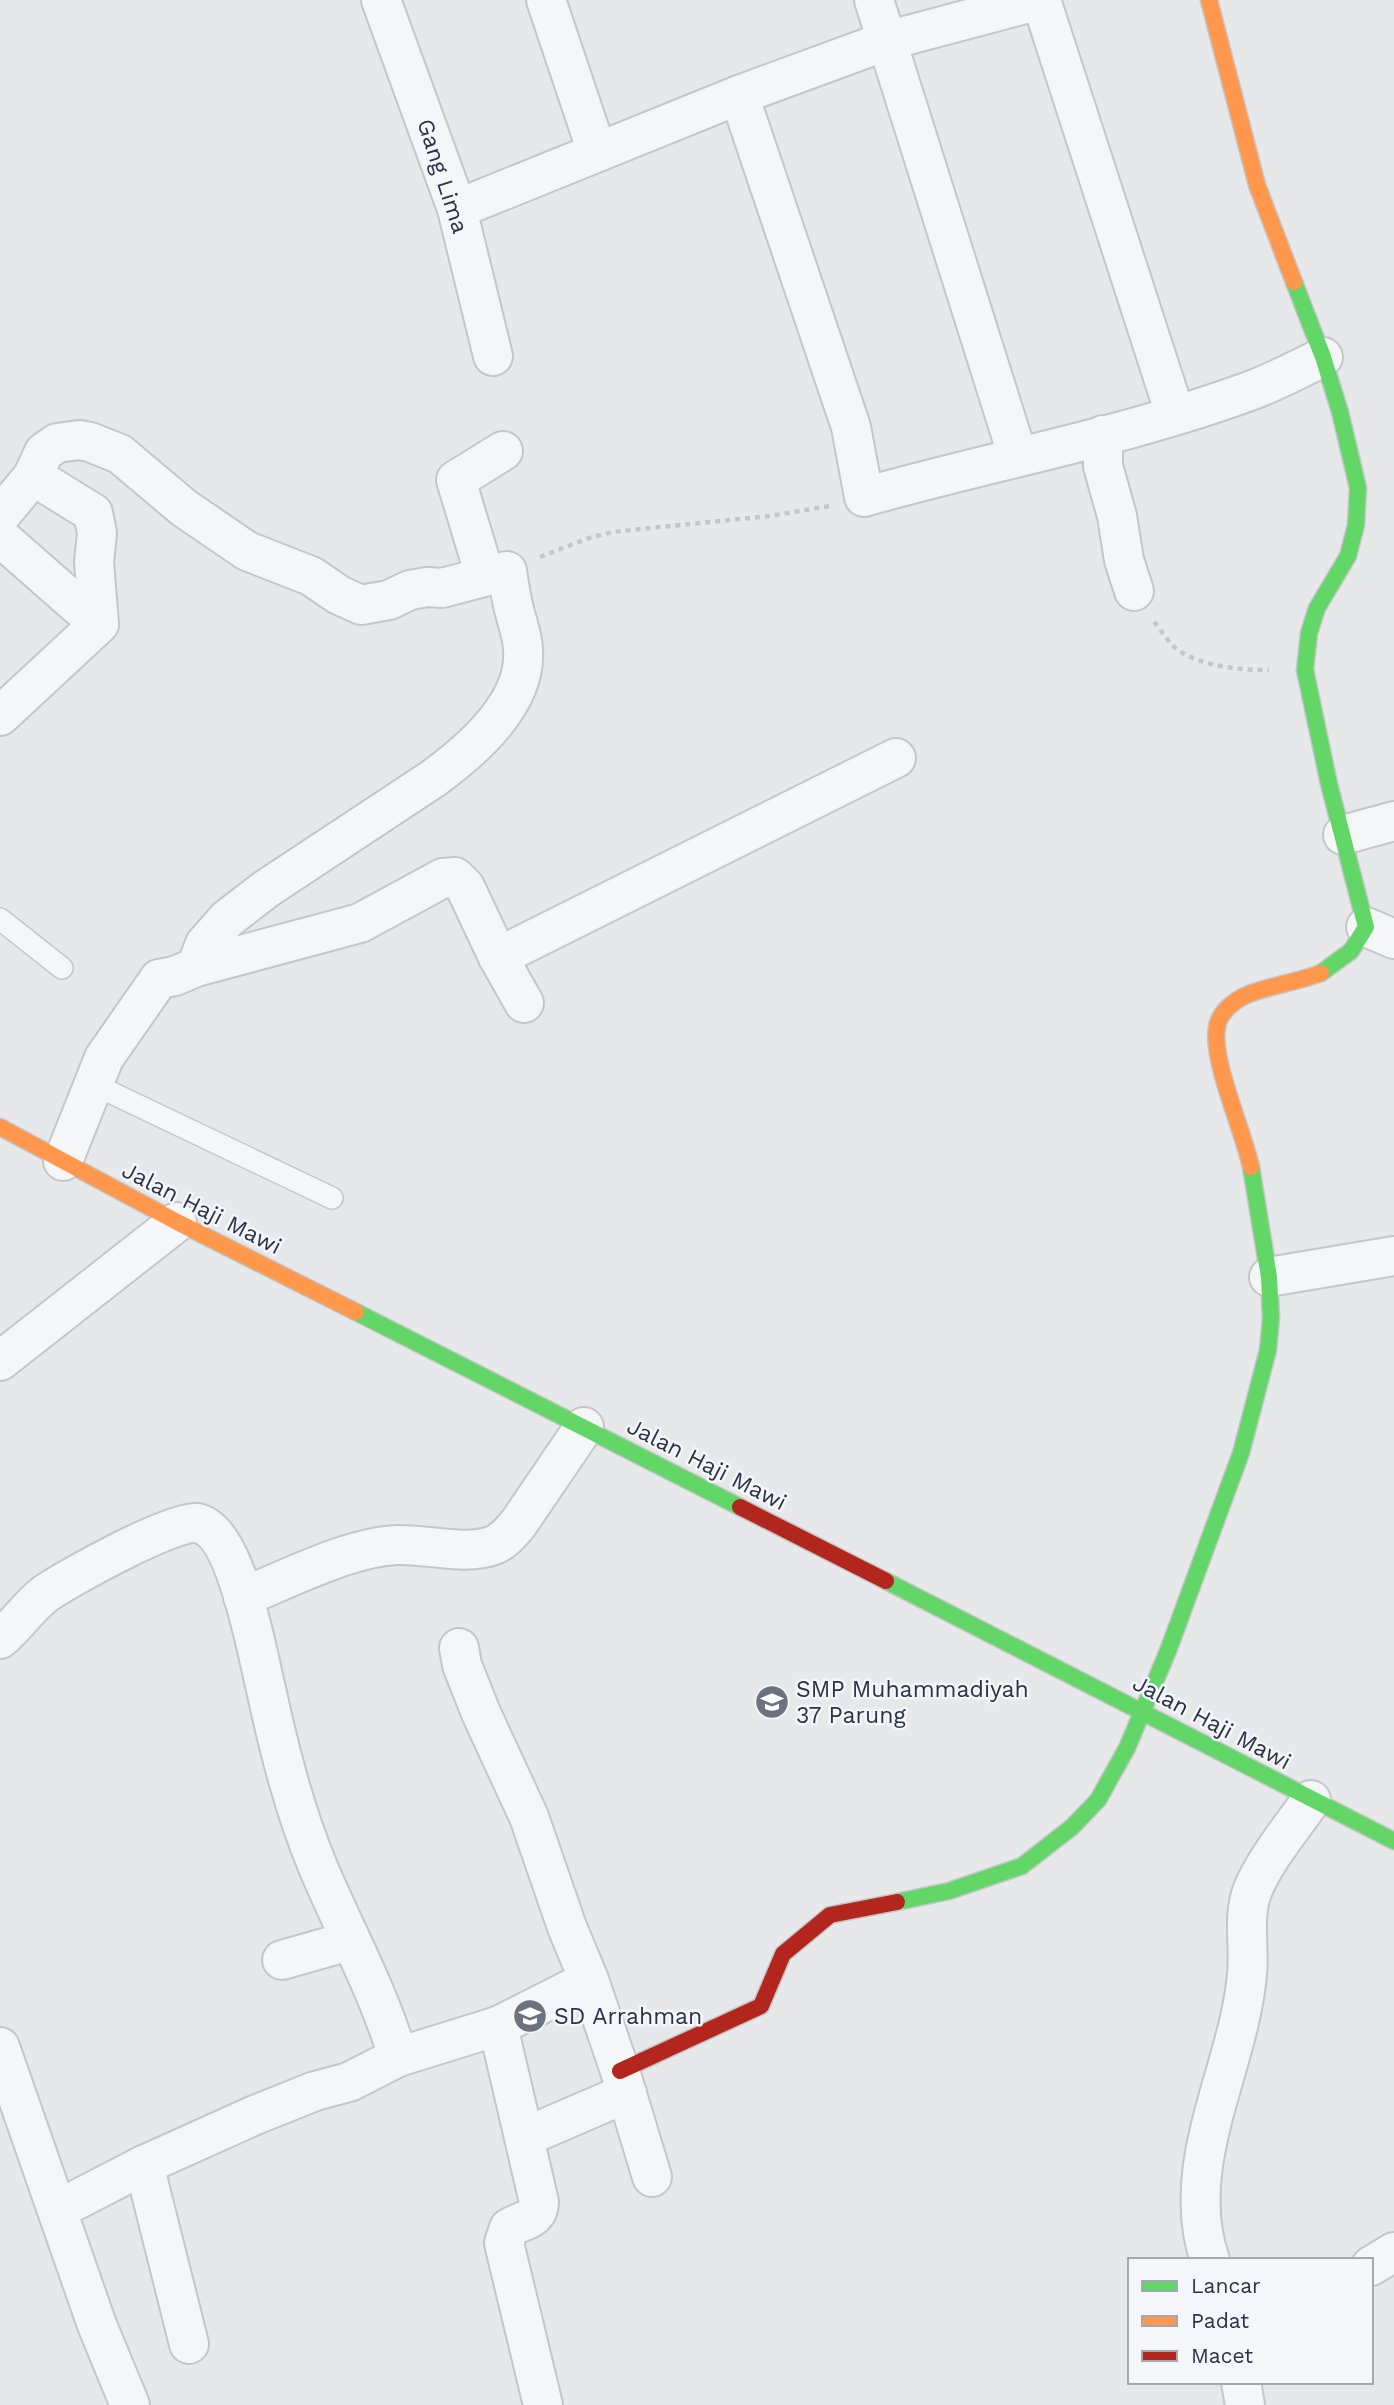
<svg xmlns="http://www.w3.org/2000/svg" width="1394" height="2405" font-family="'Work Sans',sans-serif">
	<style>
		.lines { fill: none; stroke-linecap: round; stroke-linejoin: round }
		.lane-casing { stroke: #c4c6c8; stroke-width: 24 }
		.street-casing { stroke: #c4c6c8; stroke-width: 42 }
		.fast-casing { stroke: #c4c6c8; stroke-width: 19 }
		.slow-casing { stroke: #c4c6c8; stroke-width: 19 }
		.jam-casing { stroke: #c4c6c8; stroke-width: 19 }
		.path { stroke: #c5c6ca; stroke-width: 4.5; stroke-dasharray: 5 5; stroke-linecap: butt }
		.lane { stroke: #f5f6f7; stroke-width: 21 }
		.street { stroke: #f5f6f7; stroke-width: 38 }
		.fast { stroke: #63d668; stroke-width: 16 }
		.slow { stroke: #ff974d; stroke-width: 16 }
		.jam { stroke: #b3261e; stroke-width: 16 }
		.labels { text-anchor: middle; stroke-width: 5; stroke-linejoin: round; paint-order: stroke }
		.street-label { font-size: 23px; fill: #2b3445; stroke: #f4f6f9 }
		.poi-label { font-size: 23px; fill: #2b3445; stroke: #f4f6f9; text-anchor: start }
	</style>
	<rect width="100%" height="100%" fill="#e6e8ea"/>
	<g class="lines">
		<g class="lane-casing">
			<g id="lane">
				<path d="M0,919L62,968"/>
				<path d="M93,1084L332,1198"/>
			</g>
		</g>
		<g class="street-casing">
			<g id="street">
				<path d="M381,0L457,209L493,356"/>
				<path d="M546,0L597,152"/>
				<path d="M874,0L1018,457"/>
				<path d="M1041,0L1175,414"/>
				<path d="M739,95L851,427L864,497C994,460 1129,436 1255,389C1278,380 1301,368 1323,357"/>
				<path d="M457,209L739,95L886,41L1040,0"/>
				<path d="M1103,435V466L1117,516L1124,560L1134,591"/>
				<path d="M33,476L93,513L97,533L94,562L99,624"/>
				<path d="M0,516L33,476L44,452L57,443L79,440L90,442L120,454L184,508L247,551L311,576L339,595L361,605L389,600L410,590L427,587L442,588L507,571C509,585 511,599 515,613C518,625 523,638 523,650C527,703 472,750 434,778L266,889L227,919L205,944L196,967"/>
				<path d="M0,537L99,624L0,716"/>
				<path d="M485,576L456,480L503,451"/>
				<path d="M1343,835L1394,821"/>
				<path d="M1366,927L1394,939"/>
				<path d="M498,957L896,758"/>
				<path d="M63,1161L104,1058L159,979L175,976L196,967L360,923L443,878L455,877L465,887L498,957L524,1003"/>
				<path d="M1269,1277L1394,1256"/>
				<path d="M0,1361L177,1222"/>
				<path d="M243,1597C288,1579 349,1547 397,1545C426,1544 467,1556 494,1545C504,1541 511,1532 518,1524L584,1427"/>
				<path d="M0,1639C16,1626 29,1606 45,1594C66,1579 175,1519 197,1523C237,1531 257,1653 266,1689C279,1749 294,1809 318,1867C344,1929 379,1992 398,2057"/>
				<path d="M459,1648L462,1665L481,1713L529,1817L567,1927L589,1980L620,2071L652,2177"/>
				<path d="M282,1960L349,1941"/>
				<path d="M498,2026L589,1980"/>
				<path d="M0,2047L97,2325L130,2405"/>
				<path d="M525,2137L627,2093"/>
				<path d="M144,2165L189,2344"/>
				<path d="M57,2210L144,2165L255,2115L315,2091L349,2082L398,2057L498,2026L539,2202C539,2221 521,2220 509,2228L504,2243L543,2405"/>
				<path d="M1210,2260C1177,2165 1239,2068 1247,1974C1250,1946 1242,1916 1253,1889C1267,1857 1291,1829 1311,1800"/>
				<path d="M1371,2266L1394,2252"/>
				<path d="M1241,2382L1245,2405"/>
			</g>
		</g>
		<g class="fast-casing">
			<g id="fast">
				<path d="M1294,282L1323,357L1340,412L1358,488L1356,525L1348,556L1317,608L1309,633L1305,670L1329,784L1366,927L1351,951L1321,973"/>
				<path d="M356,1312L740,1507"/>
				<path d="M886,1581L1394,1841"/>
				<path d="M897,1902L949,1891L1022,1866L1072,1827L1098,1800L1127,1748L1168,1651L1241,1453L1268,1350L1271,1318L1269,1277L1251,1167"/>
			</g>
		</g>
		<g class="slow-casing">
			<g id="slow">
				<path d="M1209,0L1257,185L1294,282"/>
				<path d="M0,1127L177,1222L356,1312"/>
				<path d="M1251,1167C1243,1130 1211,1060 1217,1027C1219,1012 1236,999 1249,994C1272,985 1298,982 1321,973"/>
			</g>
		</g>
		<g class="jam-casing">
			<g id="jam">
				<path d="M740,1507L886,1581"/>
				<path d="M620,2071L761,2006L783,1954L830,1915L897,1902"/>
			</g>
		</g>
		<g class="path">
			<path d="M540,557L586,539L612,532L770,516L830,506"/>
			<path d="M1154,622C1162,631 1170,645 1179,651C1206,667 1239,670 1269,670"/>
		</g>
		<use href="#lane" class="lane"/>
		<use href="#street" class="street"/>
		<use href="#fast" class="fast"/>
		<use href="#slow" class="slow"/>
		<use href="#jam" class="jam"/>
	</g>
	<defs>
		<g id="school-disc" transform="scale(1.75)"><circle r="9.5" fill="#6c737f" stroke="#f4f6f9"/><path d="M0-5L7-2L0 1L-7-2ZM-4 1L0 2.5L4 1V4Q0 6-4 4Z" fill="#fff"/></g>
	</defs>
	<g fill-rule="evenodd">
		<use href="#school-disc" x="772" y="1702"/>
		<use href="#school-disc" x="530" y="2016"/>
	</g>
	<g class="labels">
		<g class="street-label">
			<text transform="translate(443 176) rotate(72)" y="8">Gang Lima</text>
			<text transform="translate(202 1208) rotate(27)" y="8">Jalan Haji Mawi</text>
			<text transform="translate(707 1464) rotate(27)" y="8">Jalan Haji Mawi</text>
			<text transform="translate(1212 1722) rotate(28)" y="8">Jalan Haji Mawi</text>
		</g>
		<g class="poi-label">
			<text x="796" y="1697">SMP Muhammadiyah<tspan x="796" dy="26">37 Parung</tspan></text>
			<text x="554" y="2024">SD Arrahman</text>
		</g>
	</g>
	<rect x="1128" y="2258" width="245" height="126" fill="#f4f6f9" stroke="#a4a8b1" stroke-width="2"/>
	<rect x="1142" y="2281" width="35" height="10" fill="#63d668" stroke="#a4a8b1" stroke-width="2"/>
	<text x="1191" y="2293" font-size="21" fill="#2b3445">Lancar</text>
	<rect x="1142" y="2316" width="35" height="10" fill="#ff974d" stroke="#a4a8b1" stroke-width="2"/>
	<text x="1191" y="2328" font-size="21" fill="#2b3445">Padat</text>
	<rect x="1142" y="2351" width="35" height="10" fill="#b3261e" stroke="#a4a8b1" stroke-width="2"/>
	<text x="1191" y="2363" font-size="21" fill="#2b3445">Macet</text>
</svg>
